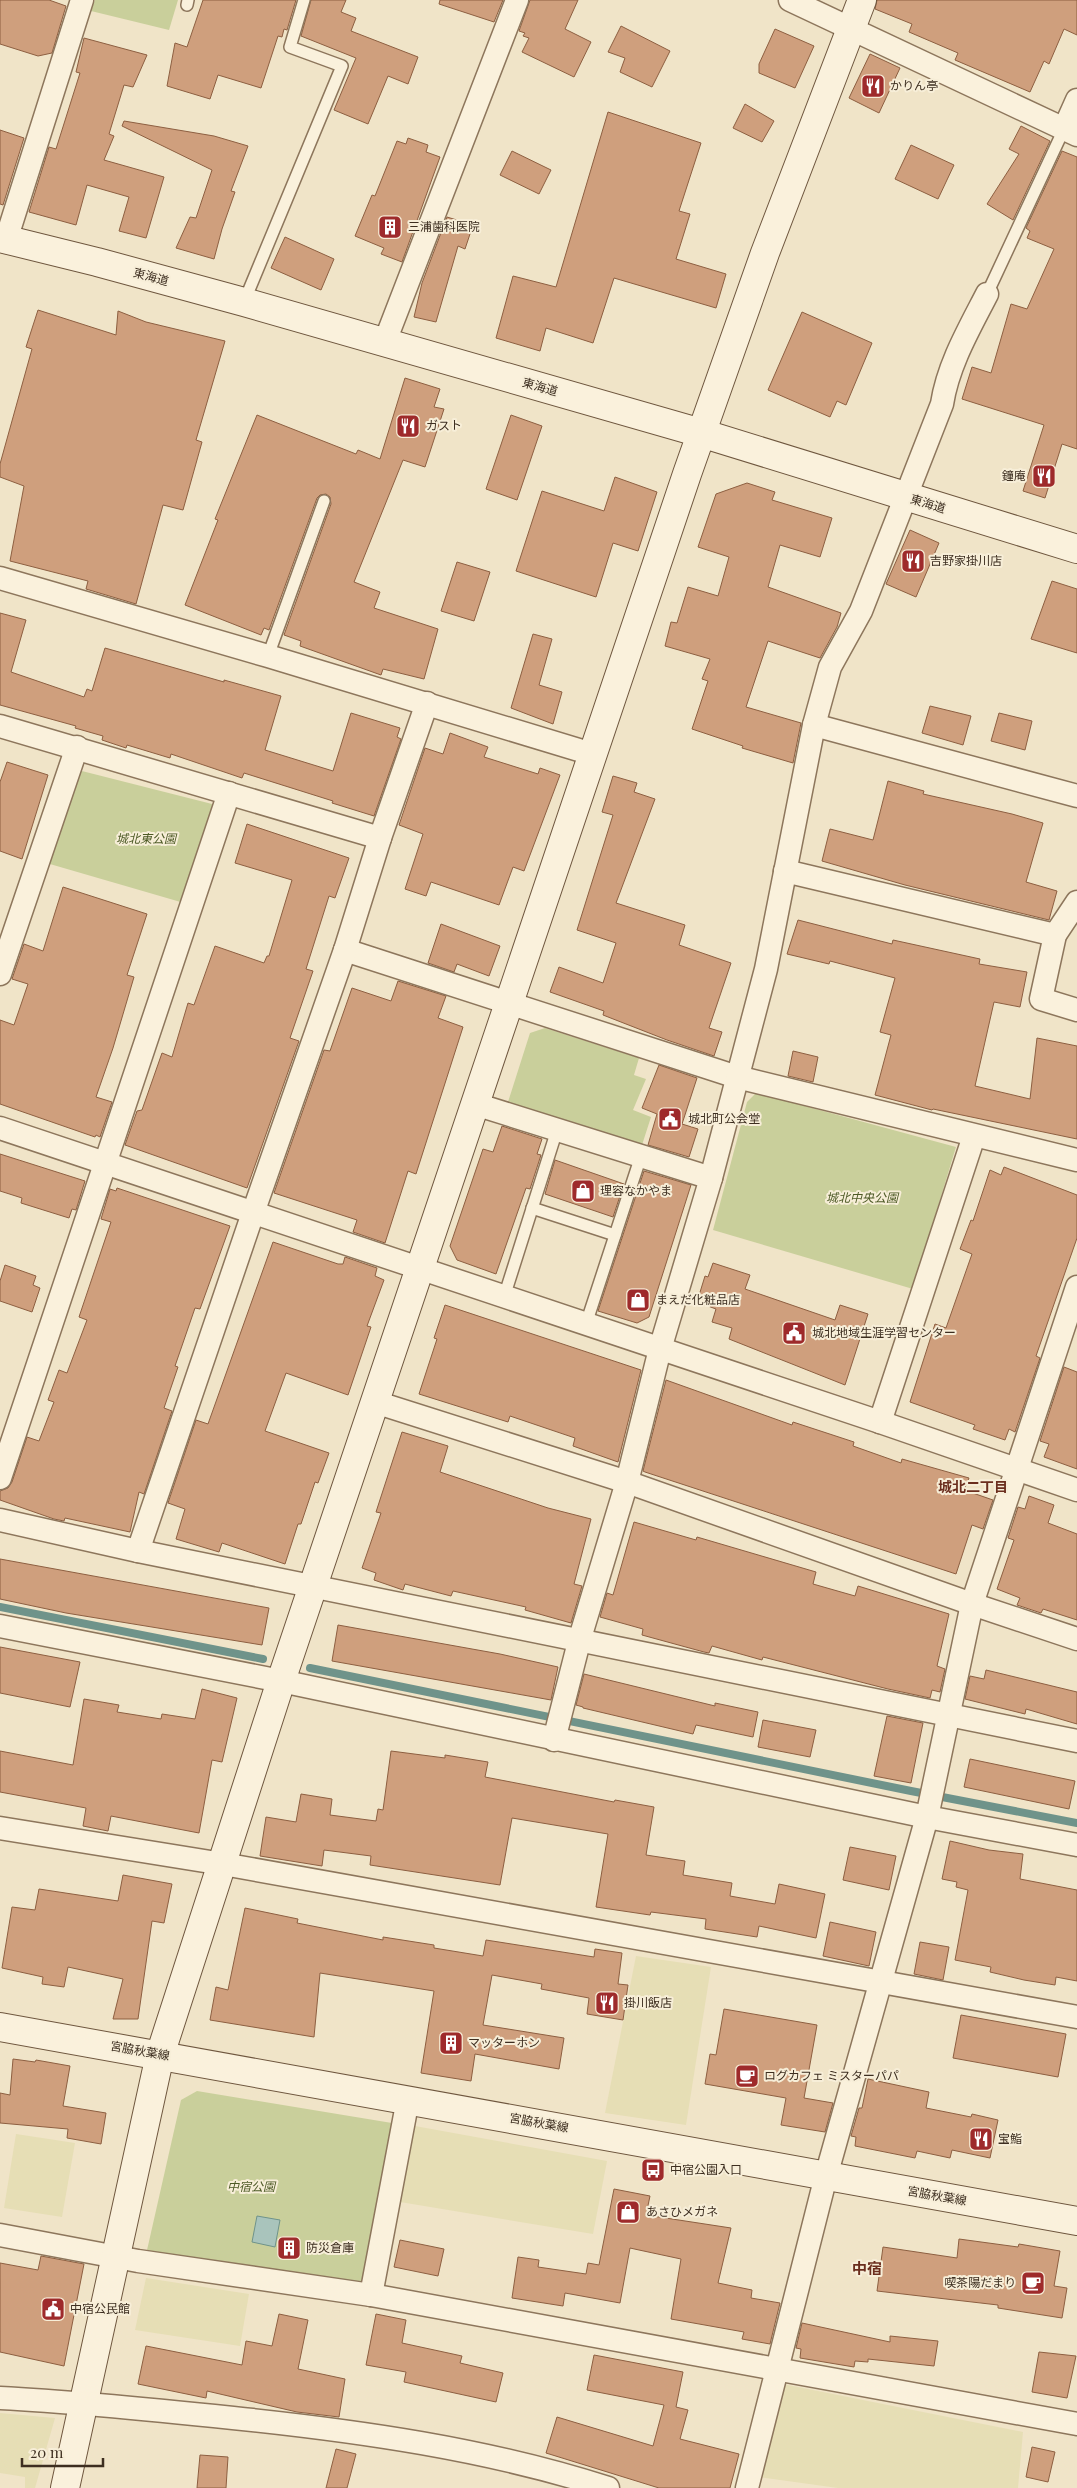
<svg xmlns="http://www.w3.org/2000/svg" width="1077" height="2488" font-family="'Playfair Display','Noto Sans JP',serif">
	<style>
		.farmland { fill: #e6deb5 }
		.green { fill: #c9cf9b }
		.water { fill: #a9c4bc; stroke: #6f938a }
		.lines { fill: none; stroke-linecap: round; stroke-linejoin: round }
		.stream { stroke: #6f938a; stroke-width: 8 }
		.building { fill: #cf9f7d; stroke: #8d5f41 }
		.lane-casing { stroke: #8d765c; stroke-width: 14 }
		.street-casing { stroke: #8d765c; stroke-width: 25 }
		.secondary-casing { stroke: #6f573f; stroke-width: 30 }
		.lane { stroke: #faf1dc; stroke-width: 11 }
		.street { stroke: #faf1dc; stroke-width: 22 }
		.secondary { stroke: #faf1dc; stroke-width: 28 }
		.labels { text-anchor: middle; stroke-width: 4; stroke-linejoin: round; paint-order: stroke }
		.poi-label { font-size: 12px; fill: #3d2e20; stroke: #f7eed8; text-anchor: start }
		.street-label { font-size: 12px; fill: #3d2e20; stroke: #f7eed8 }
		.park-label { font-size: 12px; font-style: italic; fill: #4d5a26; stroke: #f7eed8 }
		.neighbourhood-label { font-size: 14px; font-weight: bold; fill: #6b2e1e; stroke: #f7eed8 }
		.quarter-label { font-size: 15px; font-weight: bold; fill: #6b2e1e; stroke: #f7eed8 }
	</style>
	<rect width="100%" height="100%" fill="#f0e4c8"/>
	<g class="farmland">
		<path d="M636,1956L711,1967L686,2125L605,2113Z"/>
		<path d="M415,2126L607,2161L593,2234L400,2202Z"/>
		<path d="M16,2134L75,2143L62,2217L4,2208Z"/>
		<path d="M146,2278L249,2294L240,2346L135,2330Z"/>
		<path d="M783,2384L1023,2432L1018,2488H838L759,2477Z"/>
		<path d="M0,2413L55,2418L35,2488H25V2477L0,2473Z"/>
	</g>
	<g class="green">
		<path d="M95,0H178L169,30L91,11Z"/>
		<path d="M74,769L216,805L184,903L43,862Z"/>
		<path d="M545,1028L639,1058L634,1075L646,1079L633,1110L651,1117L642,1145L508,1102L530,1033Z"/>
		<path d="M756,1093L956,1147L913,1289L713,1230L747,1102Z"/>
		<path d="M197,2091L398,2124L368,2288L145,2259L181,2100Z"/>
	</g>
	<path class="water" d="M257,2216L280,2220L275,2247L252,2242Z"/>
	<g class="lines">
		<g class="stream">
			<path d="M0,1607L263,1659"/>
			<path d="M310,1668L911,1791L1077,1823"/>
		</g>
	</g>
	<g class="building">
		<path d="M0,0H49L66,6L52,53L38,56L0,44Z"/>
		<path d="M203,0H296L287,30L284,29L282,37L278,36L261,88L218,75L210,99L167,86L175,43L187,47Z"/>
		<path d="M311,0H346L341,12L356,18L351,31L418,57L408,84L388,76L368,124L334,110L356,58L301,36Z"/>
		<path d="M440,0H503L494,22L439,4Z"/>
		<path d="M530,0H578L565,29L591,42L574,77L522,52L529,38L523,36L525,33L519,31Z"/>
		<path d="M877,0H1077V35L1064,29L1049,64L1044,61L1030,92L955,60L958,53L909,32L912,24L875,9Z"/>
		<path d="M621,26L670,51L652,87L620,72L625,58L608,52Z"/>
		<path d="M775,29L814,46L795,88L759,73V64Z"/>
		<path d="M84,38L147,55L133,87L124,85L109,134L114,136L104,160L164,177L146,238L119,231L129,197L87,185L76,225L29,212L49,147L56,149L80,73L76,72Z"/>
		<path d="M870,54L900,68L879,113L849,98Z"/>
		<path d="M745,104L774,121L762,142L733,128Z"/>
		<path d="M608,112L701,143L679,211L690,214L676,259L726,274L716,308L614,278L593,343L546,328L540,351L496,338L513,276L556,287Z"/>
		<path d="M124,121L214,136L248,146L231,191L235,192L222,229L214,259L176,248L190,217L196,218L212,170L122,126Z"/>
		<path d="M1021,126L1050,141L1013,220L987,204L1019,154L1009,149Z"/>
		<path d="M0,130L24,138L3,205L0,204Z"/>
		<path d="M408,138L428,145L426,152L440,157L402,262L381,254L384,248L355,236L372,195L375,196L397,141L406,144Z"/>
		<path d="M911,145L954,165L938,199L895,179Z"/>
		<path d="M512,151L551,170L539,194L500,175Z"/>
		<path d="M1062,151L1077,157V449L1062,444L1045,498L1023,491L1044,425L962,399L972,367L991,373L1011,304L1027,309L1054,249L1027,238L1030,231L1026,228Z"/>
		<path d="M447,217L473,225L465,249L458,246L436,322L414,317L422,283Z"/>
		<path d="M285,237L334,259L321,290L271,268Z"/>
		<path d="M38,310L116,335L118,311L146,322L225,341L196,440L202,442L183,510L163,505L136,604L86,589L88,581L10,561L24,486L0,477V464L32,349L26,347Z"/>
		<path d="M802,312L872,343L846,405L837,401L830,417L768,390Z"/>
		<path d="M405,378L440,389L434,407L444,409L425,467L403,460L354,582L380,592L374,608L438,629L424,679L383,669L381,675L300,646L301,641L284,635L331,504L330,497L326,494L320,495L317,498L269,630L264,628L261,635L185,605L218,520L215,519L257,415L356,454L358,450L380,459Z"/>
		<path d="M511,415L542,426L517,500L486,489Z"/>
		<path d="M615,477L657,492L638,551L613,543L596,597L516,571L542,491L604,511Z"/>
		<path d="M747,483L775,492L772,500L832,518L820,557L780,545L768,587L841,613L837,627L820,658L768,641L746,707L801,723L793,763L742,748L743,746L692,729L708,681L702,679L710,659L665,646L671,622L677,623L688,587L718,596L729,557L698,547L716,494Z"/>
		<path d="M910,530L939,543L916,597L886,584Z"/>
		<path d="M457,562L490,572L474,621L441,611Z"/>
		<path d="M1052,581L1077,589V653L1031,639Z"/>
		<path d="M0,613L26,620L11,672L84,697L87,689L92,691L105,648L224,682V680L281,696L265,750L333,771L351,713L400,728L397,737L401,739L374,816L332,803L333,801L244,773L242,778L171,754L170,758L127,745L126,748L102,740L103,736L75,728L76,726L0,705Z"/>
		<path d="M533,634L552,639L539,685L562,692L553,724L511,708Z"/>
		<path d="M930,706L971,716L963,745L922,733Z"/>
		<path d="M999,713L1032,721L1025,750L991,741Z"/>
		<path d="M450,733L488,747L484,757L538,774L540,768L560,775L524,871L513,867L499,905L431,882L426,896L405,889L423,834L399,825L425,748L443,754Z"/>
		<path d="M7,762L48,775L22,859L0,851V782Z"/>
		<path d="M613,776L637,783L634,792L655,799L616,903L685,925L679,945L731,963L709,1028L722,1032L714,1056L667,1040L603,1015L604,1011L550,992L559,967L603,983L616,943L577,930L613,815L602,812Z"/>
		<path d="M888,781L924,791L923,794L1012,814L1043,823L1026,882L1057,891L1049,920L905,885L822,861L830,829L873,840Z"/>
		<path d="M247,824L349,858L335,898L329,896L306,969L313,971L290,1038L299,1041L247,1188L125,1145L137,1111L142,1110L162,1053L172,1057L188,1003L194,1005L215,946L264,963L267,956H269L292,880L235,863Z"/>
		<path d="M63,887L147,914L127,975L134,977L113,1048L96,1097L112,1102L100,1137L96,1135L95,1137L0,1104V1020L14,1025L28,984L12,979L24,944L43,951Z"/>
		<path d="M798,920L892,944L893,940L980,959L979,964L1027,972L1020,1007L994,1002L975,1086L1030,1099L1037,1038L1077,1046V1139L933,1109L932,1110L875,1095L891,1035L880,1032L895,978L830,961L829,964L787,954Z"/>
		<path d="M441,924L500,946L489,976L457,964L454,972L428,963Z"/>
		<path d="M398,981L446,996L438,1018L463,1027L416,1174L408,1171L385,1243L353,1232L357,1220L274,1193L324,1050L330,1051L352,988L391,1001Z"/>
		<path d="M793,1051L818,1057L813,1082L788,1076Z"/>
		<path d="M659,1065L697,1078L682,1124L698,1129L689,1157L648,1145L657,1114L642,1108Z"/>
		<path d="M502,1126L542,1139L537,1154L541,1155L530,1189L526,1188L496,1274L457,1260L450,1246L483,1149L493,1152Z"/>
		<path d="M0,1154L85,1181L76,1210L72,1209L69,1218L21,1203L22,1198L0,1191Z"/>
		<path d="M555,1160L624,1184L613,1217L545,1194Z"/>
		<path d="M1004,1167L1077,1195V1238L1036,1356L1040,1358L1015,1432L1009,1429L1005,1440L973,1429L975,1425L910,1402L935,1324L946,1328L972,1254L960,1249L971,1220L973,1221L990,1170L1001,1175Z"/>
		<path d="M644,1171L691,1185L649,1317L637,1323L598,1311Z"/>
		<path d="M117,1188L230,1226L200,1309L195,1308L175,1366L178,1367L164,1408L172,1411L144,1494L139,1492L130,1532L65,1518L64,1521L54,1519L0,1500V1491L8,1488L12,1482L27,1437L39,1441L54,1402L48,1400L59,1370L67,1373L87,1320L79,1317L111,1222L101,1219L110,1189L116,1191Z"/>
		<path d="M273,1242L338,1264H343L345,1257L377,1268L375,1276L384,1280L367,1326L371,1327L348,1395L286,1373L265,1431L329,1453L318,1483L315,1482L301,1524H298L285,1564L222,1543L219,1552L176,1539L185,1509L168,1503L196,1420L208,1424Z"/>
		<path d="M713,1263L750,1275L745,1289L835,1320L840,1305L868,1314L845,1385L729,1339L732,1328L712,1322L716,1309L697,1302L705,1276L708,1277Z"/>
		<path d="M5,1265L36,1276L33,1285L40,1288L32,1312L0,1301V1281Z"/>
		<path d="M445,1305L641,1370L618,1462L573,1446L575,1438L510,1416L508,1422L419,1394L437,1339L434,1338Z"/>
		<path d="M1064,1367L1077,1372V1469L1044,1457L1049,1444L1040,1441Z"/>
		<path d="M666,1380L792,1425L793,1422L854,1442L853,1446L901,1463L902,1459L969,1478L964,1490L993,1500L983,1529L972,1525L956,1574L645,1472L643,1471Z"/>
		<path d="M402,1432L448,1446L440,1472L548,1508L591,1519L574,1584L582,1586L571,1623L525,1610L526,1607L453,1591L451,1596L405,1584L403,1590L374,1580L376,1573L362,1568L381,1513L376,1512Z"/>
		<path d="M1029,1496L1054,1505L1048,1523L1077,1534V1620L1043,1609L1041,1613L1017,1605L1020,1598L997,1589L1014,1540L1008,1538L1018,1507L1025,1509Z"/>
		<path d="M634,1522L696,1540L697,1537L816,1572L813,1584L855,1596L858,1586L949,1614L937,1666L945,1669L940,1692L932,1690L930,1698L888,1689L763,1657L762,1660L712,1646L709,1653L704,1652L642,1635L643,1629L600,1617L607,1593L613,1595Z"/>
		<path d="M0,1559L269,1608L262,1645L66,1613L0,1599Z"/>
		<path d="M338,1625L500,1654L558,1667L551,1700L332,1661Z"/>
		<path d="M0,1647L80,1662L70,1707L0,1693Z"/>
		<path d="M986,1670L1077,1692V1724L1026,1709L1025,1714L965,1699L970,1676L984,1679Z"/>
		<path d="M584,1674L715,1706V1703L758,1712L753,1737L696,1725L693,1734L583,1708V1707L576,1705Z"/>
		<path d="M202,1689L237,1698L222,1762L212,1760L199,1833L111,1816L108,1831L83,1826L86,1808L0,1792V1751L73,1765L84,1699L119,1705L117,1712L161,1719L162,1714L195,1719Z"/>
		<path d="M887,1716L923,1723L911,1783L874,1776Z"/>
		<path d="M763,1720L816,1730L810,1757L758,1747Z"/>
		<path d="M391,1751L445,1758V1755L488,1762L485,1777L614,1802L615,1800L654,1807L646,1855L685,1861L683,1875L732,1883L730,1896L775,1904L779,1884L825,1894L816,1938L759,1926L757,1937L705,1929L706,1919L651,1912L650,1915L596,1907L608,1834L512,1818L500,1885L370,1865L371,1856L324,1850L322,1866L260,1856L266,1817L296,1822L301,1794L332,1799L330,1815L376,1821L378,1809L383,1810Z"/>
		<path d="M970,1759L1075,1781L1069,1809L964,1787Z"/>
		<path d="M950,1841L989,1850L1023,1854L1020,1879L1077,1890V1981L1056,1977L1055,1985L1024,1980L990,1972L991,1967L955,1960L968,1890L956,1887L957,1882L942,1879Z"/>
		<path d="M850,1847L896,1856L889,1890L843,1880Z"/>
		<path d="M123,1875L172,1884L164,1923L152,1921L138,2019H113L123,1979L68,1967L64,1987L42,1984L43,1977L2,1968L12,1907L35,1910L39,1889L118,1901Z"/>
		<path d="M245,1908L298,1919L297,1923L383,1940V1937L434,1945V1948L483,1956L486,1940L594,1957L595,1949L622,1953L618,1984L628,1985L623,2020L587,2014L589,1998L541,1989L542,1984L492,1975L483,2025L564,2038L559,2069L475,2054L471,2081L421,2073L434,1991L320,1973L314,2037L210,2020L216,1987L228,1990Z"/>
		<path d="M830,1922L876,1932L869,1966L823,1956Z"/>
		<path d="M920,1942L949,1947L943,1980L914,1974Z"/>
		<path d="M724,2009L817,2025L804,2098L833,2103L825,2132L781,2125L786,2098L705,2084L710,2054L716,2055Z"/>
		<path d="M961,2015L1066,2034L1058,2077L953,2058Z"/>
		<path d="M13,2059L35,2062L36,2060L70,2066L63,2106L106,2113L101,2144L67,2138L68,2129L0,2123V2093L10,2095Z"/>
		<path d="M868,2079L929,2092L926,2108L971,2117L972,2114L998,2120L990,2158L952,2150L950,2158L917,2151L915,2158L855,2146L856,2137L851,2136L859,2108H862Z"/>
		<path d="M614,2189L650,2196L646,2215L731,2228L718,2283L752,2290L751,2298L780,2303L770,2344L742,2339L744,2332L671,2319L681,2259L639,2250L630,2248L620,2303L565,2293L563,2306L512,2298L518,2257L539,2260L538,2267L586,2274L588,2263L599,2265Z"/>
		<path d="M959,2239L1018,2247L1019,2244L1060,2251L1054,2286L1067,2288L1062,2318L998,2308V2305L877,2291L883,2247L957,2258Z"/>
		<path d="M400,2240L444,2249L438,2276L394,2267Z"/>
		<path d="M41,2256L84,2264L64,2366L0,2352V2263L38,2270Z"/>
		<path d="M279,2314L308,2320L298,2369L345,2379L339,2417L297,2412L207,2391L206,2398L138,2384L146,2346L242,2365L246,2341L272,2346Z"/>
		<path d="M376,2314L406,2320L402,2343L462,2356L460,2363L503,2373L496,2402L404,2382L406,2372L366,2365Z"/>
		<path d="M802,2323L890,2342V2336L938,2341L934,2366L868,2359V2362L855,2361L854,2367L800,2358L801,2349L796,2348Z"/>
		<path d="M1039,2352L1076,2356L1067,2398L1032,2392Z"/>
		<path d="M594,2355L683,2372L676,2407L688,2410L680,2439L739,2454L730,2488H659L546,2453L557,2417L653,2446L664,2405L587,2390Z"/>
		<path d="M1032,2447L1055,2452L1048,2482L1026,2477Z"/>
		<path d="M336,2449L356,2454L347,2488H326Z"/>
		<path d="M200,2455L228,2457L226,2488H197Z"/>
	</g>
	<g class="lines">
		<g class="lane-casing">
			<g id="lane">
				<path d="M187,5L188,0"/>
				<path d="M987,294L1064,129"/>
				<path d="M244,302L342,66L290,47L304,0"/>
				<path d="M268,656L324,501"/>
				<path d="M532,1208L615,1235"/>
				<path d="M504,1297L557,1130"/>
				<path d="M586,1324L641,1156"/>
			</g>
		</g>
		<g class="street-casing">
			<g id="street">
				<path d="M790,0L1077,135"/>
				<path d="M1064,129L1077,100"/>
				<path d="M6,240L82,0"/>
				<path d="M384,344L517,0"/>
				<path d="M0,578L268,656L592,754"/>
				<path d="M814,725L1077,796"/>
				<path d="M0,726L380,838"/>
				<path d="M785,871L1055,935"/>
				<path d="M1077,902L1055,935L1041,999L1077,1010"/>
				<path d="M345,950L737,1077L1077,1160"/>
				<path d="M0,974L77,747"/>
				<path d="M475,1104L711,1178"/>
				<path d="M0,1128L880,1422L1077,1490"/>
				<path d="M375,1402L627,1482L972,1604L1077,1639"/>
				<path d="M880,1422L974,1136"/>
				<path d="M0,1478L229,793"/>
				<path d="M0,1520L138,1551L1077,1741"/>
				<path d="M138,1551L253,1213L345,950L380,838L427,703"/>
				<path d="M0,1626L281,1681L927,1817L1077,1845"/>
				<path d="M554,1740L580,1638L627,1482L660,1349L711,1178L766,969L814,725L830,667L861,611L942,404C948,365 969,329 987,294"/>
				<path d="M0,1828L223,1864L1077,2017"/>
				<path d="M0,2235L138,2261L371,2295L1077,2424"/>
				<path d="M371,2295L408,2099"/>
				<path d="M0,2398C78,2402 156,2410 233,2418C359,2431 487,2449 608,2488"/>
				<path d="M747,2488L826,2176L927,1817L972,1604L1077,1287"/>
			</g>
		</g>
		<g class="secondary-casing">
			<g id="secondary">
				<path d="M0,238L97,262L244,302L701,433L1077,549"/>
				<path d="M0,2027L1077,2221"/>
				<path d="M65,2488L160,2055L281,1681L687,474L765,253L862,0"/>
			</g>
		</g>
		<use href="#lane" class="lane"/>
		<use href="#street" class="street"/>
		<use href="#secondary" class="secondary"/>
	</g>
	<defs>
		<g id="restaurant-square" transform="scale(1.25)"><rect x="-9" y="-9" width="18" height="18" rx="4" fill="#9e2a2b" stroke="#f7eed8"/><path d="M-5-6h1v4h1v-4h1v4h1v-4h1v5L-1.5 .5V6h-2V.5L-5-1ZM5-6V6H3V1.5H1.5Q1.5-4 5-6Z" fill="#fff"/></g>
		<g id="building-square" transform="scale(1.25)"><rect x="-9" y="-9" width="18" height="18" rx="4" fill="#9e2a2b" stroke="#f7eed8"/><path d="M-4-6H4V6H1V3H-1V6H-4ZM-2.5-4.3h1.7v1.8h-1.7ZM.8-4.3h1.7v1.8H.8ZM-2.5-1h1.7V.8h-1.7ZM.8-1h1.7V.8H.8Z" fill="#fff"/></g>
		<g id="civic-square" transform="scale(1.25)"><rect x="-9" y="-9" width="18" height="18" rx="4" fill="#9e2a2b" stroke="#f7eed8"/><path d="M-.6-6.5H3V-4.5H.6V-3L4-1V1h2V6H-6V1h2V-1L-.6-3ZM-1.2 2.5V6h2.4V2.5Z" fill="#fff"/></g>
		<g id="shop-square" transform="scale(1.25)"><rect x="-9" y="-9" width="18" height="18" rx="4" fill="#9e2a2b" stroke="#f7eed8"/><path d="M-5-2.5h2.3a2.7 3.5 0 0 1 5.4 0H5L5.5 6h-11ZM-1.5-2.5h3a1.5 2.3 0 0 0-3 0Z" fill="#fff"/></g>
		<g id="cafe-square" transform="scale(1.25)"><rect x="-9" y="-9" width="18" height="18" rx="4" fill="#9e2a2b" stroke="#f7eed8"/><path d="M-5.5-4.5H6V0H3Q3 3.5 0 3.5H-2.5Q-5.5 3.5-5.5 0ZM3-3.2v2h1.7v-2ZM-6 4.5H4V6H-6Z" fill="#fff"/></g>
		<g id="bus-square" transform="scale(1.25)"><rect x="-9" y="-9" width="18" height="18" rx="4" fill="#9e2a2b" stroke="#f7eed8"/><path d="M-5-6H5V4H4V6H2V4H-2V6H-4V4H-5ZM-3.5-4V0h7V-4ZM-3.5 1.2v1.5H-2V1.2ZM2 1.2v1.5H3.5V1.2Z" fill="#fff"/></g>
	</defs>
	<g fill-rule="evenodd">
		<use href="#restaurant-square" x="873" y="86"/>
		<use href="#building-square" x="390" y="227"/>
		<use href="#restaurant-square" x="408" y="426"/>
		<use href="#restaurant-square" x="1044" y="476"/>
		<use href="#restaurant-square" x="913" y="561"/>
		<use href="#civic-square" x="670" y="1119"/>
		<use href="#shop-square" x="583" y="1191"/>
		<use href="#shop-square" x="638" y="1300"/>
		<use href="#civic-square" x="794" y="1333"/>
		<use href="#restaurant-square" x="607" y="2003"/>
		<use href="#building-square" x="451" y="2043"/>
		<use href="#cafe-square" x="747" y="2076"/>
		<use href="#restaurant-square" x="981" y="2139"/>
		<use href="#bus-square" x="653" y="2170"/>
		<use href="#shop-square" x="628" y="2212"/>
		<use href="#building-square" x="289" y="2248"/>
		<use href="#cafe-square" x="1033" y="2283"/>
		<use href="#civic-square" x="53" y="2309"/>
	</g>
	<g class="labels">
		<g class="poi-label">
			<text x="890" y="90">かりん亭</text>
			<text x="408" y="231">三浦歯科医院</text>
			<text x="426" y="430">ガスト</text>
			<text x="1026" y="480" text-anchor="end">鐘庵</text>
			<text x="930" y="565">吉野家掛川店</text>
			<text x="688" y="1123">城北町公会堂</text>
			<text x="600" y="1195">理容なかやま</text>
			<text x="656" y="1304">まえだ化粧品店</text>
			<text x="812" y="1337">城北地域生涯学習センター</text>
			<text x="624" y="2007">掛川飯店</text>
			<text x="468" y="2047">マッターホン</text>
			<text x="764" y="2080">ログカフェ ミスターパパ</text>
			<text x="998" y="2143">宝鮨</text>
			<text x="670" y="2174">中宿公園入口</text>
			<text x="646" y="2216">あさひメガネ</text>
			<text x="306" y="2252">防災倉庫</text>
			<text x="1016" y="2287" text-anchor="end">喫茶陽だまり</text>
			<text x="70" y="2313">中宿公民館</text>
		</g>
		<g class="street-label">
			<text transform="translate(151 277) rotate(15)" y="4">東海道</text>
			<text transform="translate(540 387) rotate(16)" y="4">東海道</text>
			<text transform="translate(928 504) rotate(17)" y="4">東海道</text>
			<text transform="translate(140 2051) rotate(10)" y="4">宮脇秋葉線</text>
			<text transform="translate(539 2123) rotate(10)" y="4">宮脇秋葉線</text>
			<text transform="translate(937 2196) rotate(10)" y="4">宮脇秋葉線</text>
		</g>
		<g class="park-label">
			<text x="146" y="843">城北東公園</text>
			<text x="862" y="1202">城北中央公園</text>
			<text x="251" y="2191">中宿公園</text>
		</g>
		<g class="neighbourhood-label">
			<text x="973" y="1492">城北二丁目</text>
		</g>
		<g class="quarter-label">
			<text x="867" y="2274">中宿</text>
		</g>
	</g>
	<path d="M22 2458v8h81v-8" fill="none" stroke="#3d2e20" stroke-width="2.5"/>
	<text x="30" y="2458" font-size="15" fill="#3d2e20" stroke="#f7eed8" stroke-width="4" paint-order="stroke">20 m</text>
</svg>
